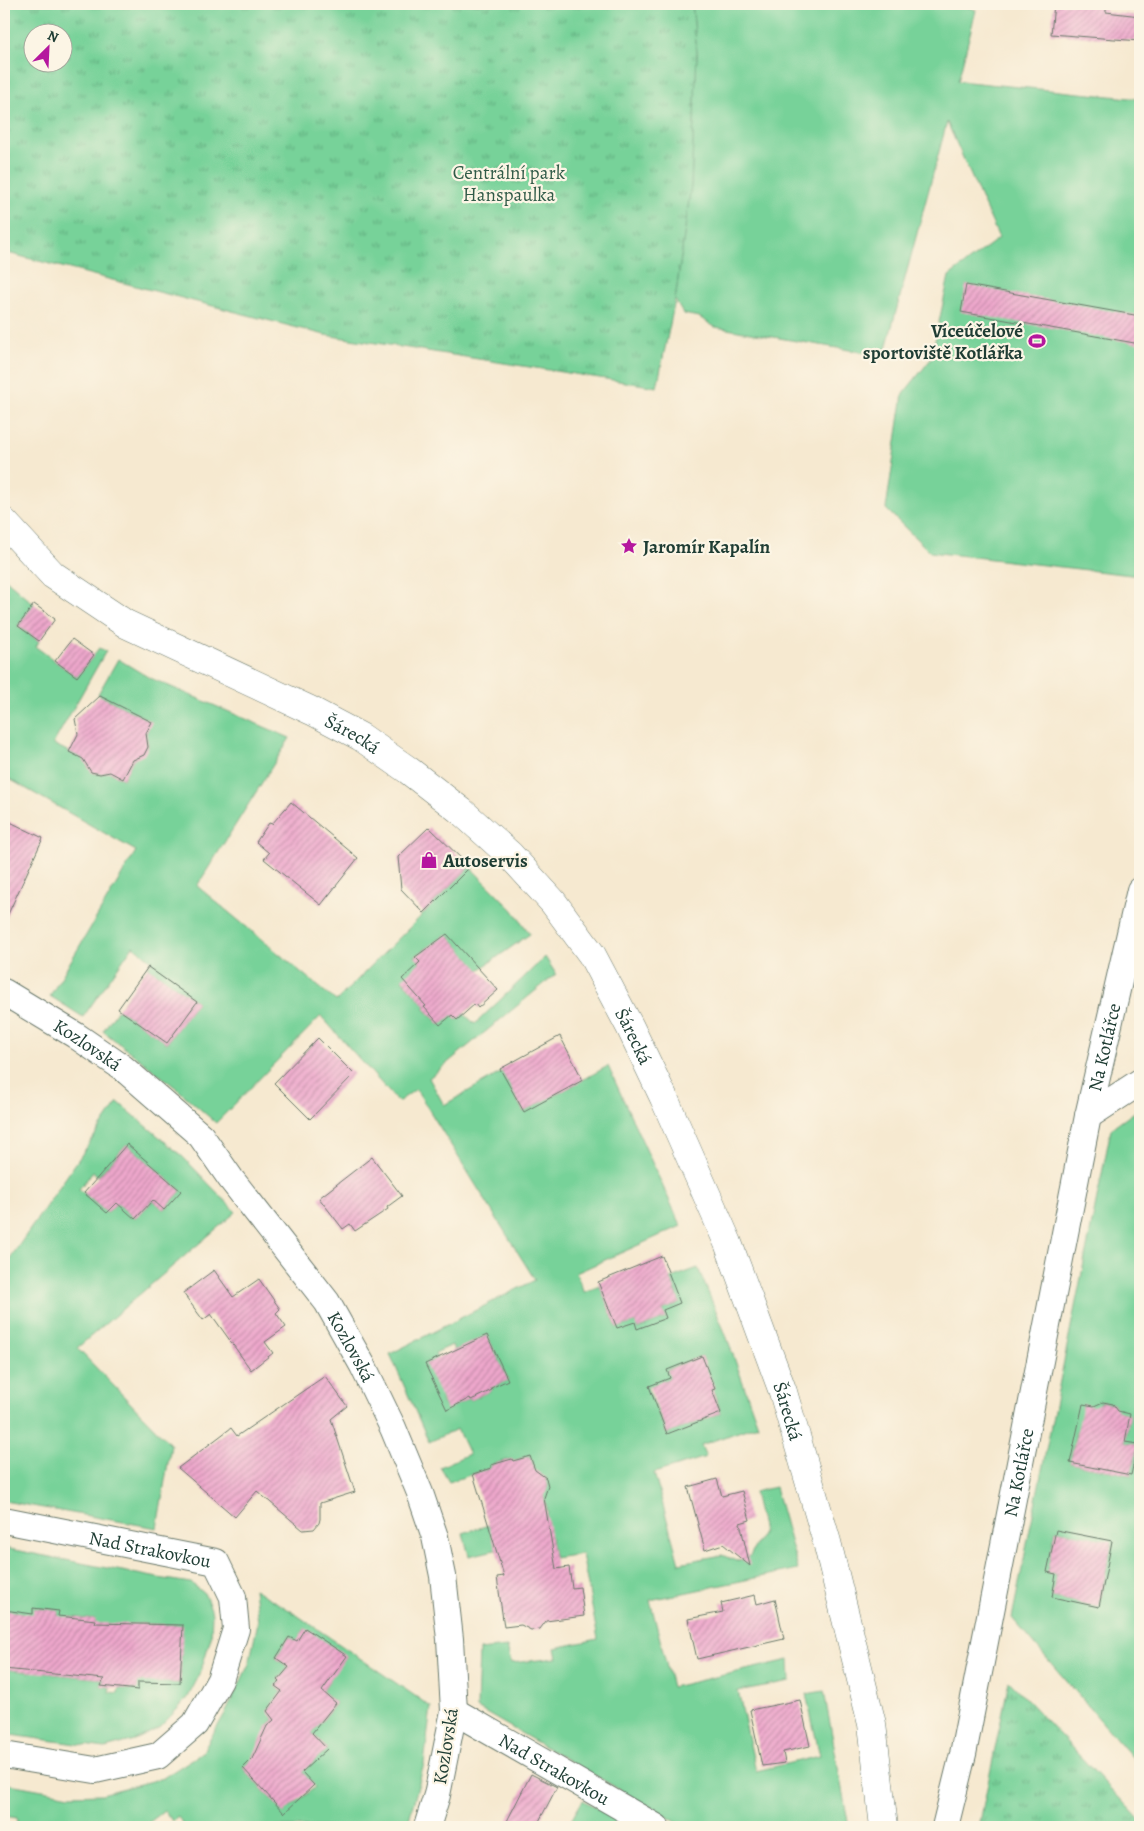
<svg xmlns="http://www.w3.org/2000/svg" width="1144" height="1831" font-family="Alegreya,serif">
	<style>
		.green { fill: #77d299; stroke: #4b8866; fill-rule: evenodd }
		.park { fill: url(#park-tufts); stroke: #4b8866; fill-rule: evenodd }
		.building { fill: url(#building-hatch) }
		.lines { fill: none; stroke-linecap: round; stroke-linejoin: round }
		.minor-casing { stroke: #6a796b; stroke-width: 28 }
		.tertiary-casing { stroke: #6a796b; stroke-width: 29 }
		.minor { stroke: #fff; stroke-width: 26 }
		.tertiary { stroke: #fff; stroke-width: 28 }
		.labels { text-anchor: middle; stroke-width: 4.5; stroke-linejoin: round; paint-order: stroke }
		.park-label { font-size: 19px; fill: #315b48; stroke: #fcf5e5 }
		.poi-label { font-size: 19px; font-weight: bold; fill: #1f3d34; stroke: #fcf5e5; text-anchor: start }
		.street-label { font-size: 19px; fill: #1f3d34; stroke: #fcf5e5 }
	</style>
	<defs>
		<pattern id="park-tufts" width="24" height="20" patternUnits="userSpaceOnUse" patternTransform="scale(1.25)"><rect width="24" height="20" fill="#77d299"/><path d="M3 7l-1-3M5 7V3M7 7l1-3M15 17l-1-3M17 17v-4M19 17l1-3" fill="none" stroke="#61ac7e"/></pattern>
		<pattern id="building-hatch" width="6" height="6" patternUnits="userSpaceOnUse" patternTransform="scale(1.25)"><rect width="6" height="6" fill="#eea7cc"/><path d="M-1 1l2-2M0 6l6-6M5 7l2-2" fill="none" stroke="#c089a6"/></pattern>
	</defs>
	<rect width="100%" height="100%" fill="#fcf5e5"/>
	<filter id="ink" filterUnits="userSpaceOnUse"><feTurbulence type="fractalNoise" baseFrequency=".02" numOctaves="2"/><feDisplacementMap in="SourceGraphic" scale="10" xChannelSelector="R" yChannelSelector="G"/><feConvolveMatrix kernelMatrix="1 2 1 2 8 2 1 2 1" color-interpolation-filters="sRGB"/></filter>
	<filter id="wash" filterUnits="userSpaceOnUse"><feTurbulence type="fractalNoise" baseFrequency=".0096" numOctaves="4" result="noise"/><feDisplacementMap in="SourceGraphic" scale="20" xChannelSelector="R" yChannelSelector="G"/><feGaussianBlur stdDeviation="1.12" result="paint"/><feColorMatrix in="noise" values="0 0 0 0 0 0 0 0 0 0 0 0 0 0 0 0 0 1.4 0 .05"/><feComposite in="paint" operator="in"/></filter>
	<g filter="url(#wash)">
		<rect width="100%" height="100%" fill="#f6e9d0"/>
		<g class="green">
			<path d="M692,4H960L976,10L958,81L1140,99V576L930,552L886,509L903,394L931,359L949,276L999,238L947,122L884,356L715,327L699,317L683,314L675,300L691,185L697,53Z"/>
			<path d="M4,578L34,604L18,626L39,641L36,647L77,677L99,648L106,651L53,744L86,760C88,772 97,778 108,771L123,779L134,757L148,747L147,740L144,737L151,722L98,694L118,659L148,677L290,738L197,886L336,1001L470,867L512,909L530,934L479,970L450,937L432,952L429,947L415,956L420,962L402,980L426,1006L424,1008L440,1025L452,1015L457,1020L464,1014L475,1024L545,957L556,974L429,1078L444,1105L502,1072L524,1112L608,1066L681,1226L576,1273L584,1292L600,1286L617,1328L635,1322L638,1329L666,1318L663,1310L680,1303L671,1278L698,1268L726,1335L758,1425L701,1445L706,1457L654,1473L679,1563L722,1555L736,1561L750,1556L763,1532L754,1492L775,1487L798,1569L650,1600L672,1687L789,1660L790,1681L738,1691L756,1771L820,1756L806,1694L824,1691L849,1827H685L477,1708L479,1650L507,1647L511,1663L557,1658L555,1648L598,1639L582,1554L554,1558L551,1537L469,1556L463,1533L489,1525L530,1519L548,1513L543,1494H545L548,1486L546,1478L536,1474L530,1456L513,1461L511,1459L491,1465V1468L449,1482L440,1467L469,1454L457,1429L429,1442L390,1354L535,1280L416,1089L398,1102L321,1016L216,1123L175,1087L103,1031L118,1009L167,1043L197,1002L148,967L152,961L133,946L83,1017L50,996L136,851L4,776ZM487,1336L508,1380L491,1388L492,1390L471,1400L470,1398L448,1409L445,1407L442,1403L437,1359L435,1353L452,1345L454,1351ZM702,1356L721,1413L667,1434L647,1387L670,1378L667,1369Z"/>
			<path d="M118,1102L183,1157L236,1212L77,1348L171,1445L157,1528L4,1501V1267ZM127,1144L181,1191L164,1210L153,1200L135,1219L117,1203L107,1213L79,1189L93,1172L98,1176Z"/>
			<path d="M1140,1108V1179L1138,1183L1140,1184V1191L1138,1195L1140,1197V1766L1012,1618L1111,1129ZM1103,1402L1113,1404L1115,1407V1411L1130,1414L1125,1442L1138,1444L1131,1475L1070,1463L1076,1432L1099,1407L1100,1403ZM1056,1530L1112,1542L1099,1607L1052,1597L1056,1574L1047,1572Z"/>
			<path d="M4,1548L158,1578L191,1583L204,1593L211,1609L212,1615L211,1637L200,1674L187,1699L160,1727L155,1730L135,1740L105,1748L4,1734V1669L29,1672L47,1668L46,1673L104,1679L101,1686L110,1687L109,1692L118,1693L119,1688L137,1690L139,1673L154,1682L180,1683L182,1625L142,1624L95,1628V1620L71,1617L70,1620L58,1619L59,1611L34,1608L32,1622L24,1613L4,1610Z"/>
			<path d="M254,1589L291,1611L431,1707L424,1764L407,1827H185L178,1817L173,1821L164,1811L143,1827H16L17,1818L4,1816V1783L70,1795L102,1794L163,1778L202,1753L227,1710L249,1664L258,1622ZM305,1629L346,1656L322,1691L336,1703L312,1733L327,1749L302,1772L315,1787L284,1813L243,1768L256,1756L274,1731L269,1724L274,1720L272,1718L282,1691L275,1686L280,1682L278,1679L290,1668L276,1658L289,1637L297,1641Z"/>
			<path d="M583,1800L628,1827H567Z"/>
		</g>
		<g class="park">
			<path d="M4,4H692L697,53L691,185L675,300L657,387L325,335L4,252ZM32,32H62V62H32Z"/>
			<path d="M1009,1681L1140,1820V1827H979Z"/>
		</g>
		<g id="blocks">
			<g class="building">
				<path d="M1054,4H1106V12L1140,16V41L1051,34Z"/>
				<path d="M966,285L1140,316V344L961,312Z"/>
				<path d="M34,604L55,619L39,641L18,626Z"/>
				<path d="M72,639L94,655L77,677L55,661Z"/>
				<path d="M100,696L152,722L146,733L148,747L144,755L133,760L123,779L110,772L100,774L91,772L83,759L69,752L78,734L75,719Z"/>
				<path d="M291,802L358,858L321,905L264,859L269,853L256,842L269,823L272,824Z"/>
				<path d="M4,819L43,838L4,923Z"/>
				<path d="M429,827L470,867L424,913L401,889L398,857Z"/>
				<path d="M447,934L498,990L478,1008L475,1004L457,1020L452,1015L440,1025L424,1007L426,1006L402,979L420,962L415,957Z"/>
				<path d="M148,967L197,1002L167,1043L118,1009Z"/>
				<path d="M560,1036L583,1080L524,1112L500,1069Z"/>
				<path d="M318,1038L354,1074L310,1119L274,1083Z"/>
				<path d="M127,1144L181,1191L164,1210L153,1200L135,1219L117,1203L107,1213L84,1193Z"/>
				<path d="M372,1157L402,1196L387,1207L388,1209L355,1231L350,1224L343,1229L319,1198Z"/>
				<path d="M662,1256L680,1303L663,1310L666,1318L637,1329L635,1322L617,1328L598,1282Z"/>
				<path d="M214,1270L233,1297L259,1279L280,1309L276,1313L286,1327L265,1342L273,1353L251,1370L211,1314L203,1320L183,1293Z"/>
				<path d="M487,1335L508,1380L491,1388L492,1390L471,1400L470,1398L447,1410L425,1364Z"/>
				<path d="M702,1356L715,1389L712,1390L721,1413L667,1434L649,1386L670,1378L667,1370Z"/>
				<path d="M325,1376L347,1406L331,1419L355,1492L320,1503V1519L319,1523L314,1529L303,1530L257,1491L235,1517L178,1468L231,1428L237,1436Z"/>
				<path d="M1103,1402L1113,1404L1118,1411L1130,1414L1125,1442L1138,1444L1131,1475L1070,1463L1083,1404L1094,1406Z"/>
				<path d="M530,1456L535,1470L546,1478L548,1486L544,1498L556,1569L569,1567L572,1588L580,1587L584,1616L546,1621L540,1629L531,1630L521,1625L504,1627L497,1577L504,1576L473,1474L491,1468V1465L512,1459L513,1461Z"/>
				<path d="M717,1479L722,1496L742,1491L750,1520L740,1523L750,1566L723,1544L705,1550L688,1487Z"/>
				<path d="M1056,1530L1112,1541L1099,1607L1052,1597L1056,1574L1047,1572Z"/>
				<path d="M755,1595L757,1604L775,1599L784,1639L697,1659L688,1619L723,1612L721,1603Z"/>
				<path d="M33,1608L59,1611L58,1616L96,1620L95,1623L183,1625L180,1683L138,1682V1690L101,1686L104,1679L4,1669V1610L33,1614Z"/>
				<path d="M305,1628L347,1656L322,1691L336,1703L312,1733L327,1749L302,1772L314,1785L284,1813L243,1768L252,1759L267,1726L274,1720L267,1711L282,1691L275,1686L280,1682L278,1680L289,1667L276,1658L289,1637L297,1641Z"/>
				<path d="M800,1700L810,1746L783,1752L785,1763L762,1766L750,1710Z"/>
				<path d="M531,1774L557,1787L536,1827H504Z"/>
			</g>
		</g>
	</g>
	<g filter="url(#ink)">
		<use href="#blocks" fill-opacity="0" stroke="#6a796b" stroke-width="1"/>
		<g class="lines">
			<g class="minor-casing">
				<g id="minor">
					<path id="s1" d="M4,992L75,1035L123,1068L201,1136L231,1179L327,1302L363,1366L393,1428L420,1493L435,1537L443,1576L450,1639L454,1711L437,1795L427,1827"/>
					<path d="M1088,1116L1140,1082"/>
					<path id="s2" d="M4,1520L216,1562L233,1597L236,1629L220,1680L195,1724L158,1756L95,1770L4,1755"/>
					<path id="s3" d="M454,1711L656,1827"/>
					<path id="s4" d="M945,1827L963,1754L1088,1116L1140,890"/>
				</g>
			</g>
			<g class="tertiary-casing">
				<g id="tertiary">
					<path id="s5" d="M4,522L53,575L126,624L312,711L361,737L408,770L461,811L510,855L553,902L592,955L630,1027L664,1098L728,1243L783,1392L827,1542L872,1724L884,1827"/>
				</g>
			</g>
			<use href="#minor" class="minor"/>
			<use href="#tertiary" class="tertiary"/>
		</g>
	</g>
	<defs>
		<g id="stadium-bare" transform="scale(1.35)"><path d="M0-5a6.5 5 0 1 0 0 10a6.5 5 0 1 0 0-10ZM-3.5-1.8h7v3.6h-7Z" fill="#b5179e" stroke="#fcf5e5" stroke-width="2.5" paint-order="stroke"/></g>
		<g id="sight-bare" transform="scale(1.35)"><path d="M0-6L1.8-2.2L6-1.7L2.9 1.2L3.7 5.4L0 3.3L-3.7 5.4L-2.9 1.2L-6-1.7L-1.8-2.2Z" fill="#b5179e" stroke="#fcf5e5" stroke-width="2.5" paint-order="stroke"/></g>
		<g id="shop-bare" transform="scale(1.35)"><path d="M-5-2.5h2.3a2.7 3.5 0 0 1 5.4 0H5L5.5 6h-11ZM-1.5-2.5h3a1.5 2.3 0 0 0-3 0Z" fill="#b5179e" stroke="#fcf5e5" stroke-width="2.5" paint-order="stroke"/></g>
	</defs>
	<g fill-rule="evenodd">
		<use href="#stadium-bare" x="1037" y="341"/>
		<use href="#sight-bare" x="629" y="546"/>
		<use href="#shop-bare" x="429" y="860"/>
	</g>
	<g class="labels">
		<g class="park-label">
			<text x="509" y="179">Centrální park<tspan x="509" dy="22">Hanspaulka</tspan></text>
		</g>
		<g class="poi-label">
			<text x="1023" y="337" text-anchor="end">Víceúčelové<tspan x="1023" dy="22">sportoviště Kotlářka</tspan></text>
			<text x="643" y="553">Jaromír Kapalín</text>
			<text x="443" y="867">Autoservis</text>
		</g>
		<g class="street-label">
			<text dy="7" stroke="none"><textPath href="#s5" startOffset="412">Šárecká</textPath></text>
			<text dy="7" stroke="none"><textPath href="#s5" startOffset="832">Šárecká</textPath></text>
			<text dy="7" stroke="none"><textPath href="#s1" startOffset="99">Kozlovská</textPath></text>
			<text dy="7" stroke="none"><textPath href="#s4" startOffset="796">Na Kotlářce</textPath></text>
			<text dy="7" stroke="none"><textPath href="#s1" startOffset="504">Kozlovská</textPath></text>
			<text dy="7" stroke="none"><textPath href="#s5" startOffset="1238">Šárecká</textPath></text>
			<text dy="7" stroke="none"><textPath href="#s4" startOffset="362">Na Kotlářce</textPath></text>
			<text dy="7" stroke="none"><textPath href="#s2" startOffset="149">Nad Strakovkou</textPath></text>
			<text transform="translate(445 1746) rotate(-81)" y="7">Kozlovská</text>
			<text dy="7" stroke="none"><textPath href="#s3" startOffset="116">Nad Strakovkou</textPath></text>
		</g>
	</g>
	<rect width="1144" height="1831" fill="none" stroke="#fcf5e5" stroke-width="20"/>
	<g transform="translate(48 48) rotate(24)"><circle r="24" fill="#fcf5e5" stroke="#a4ab9e"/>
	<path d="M0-4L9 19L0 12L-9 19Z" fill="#b5179e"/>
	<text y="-8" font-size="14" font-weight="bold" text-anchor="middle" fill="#1f3d34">N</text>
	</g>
</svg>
